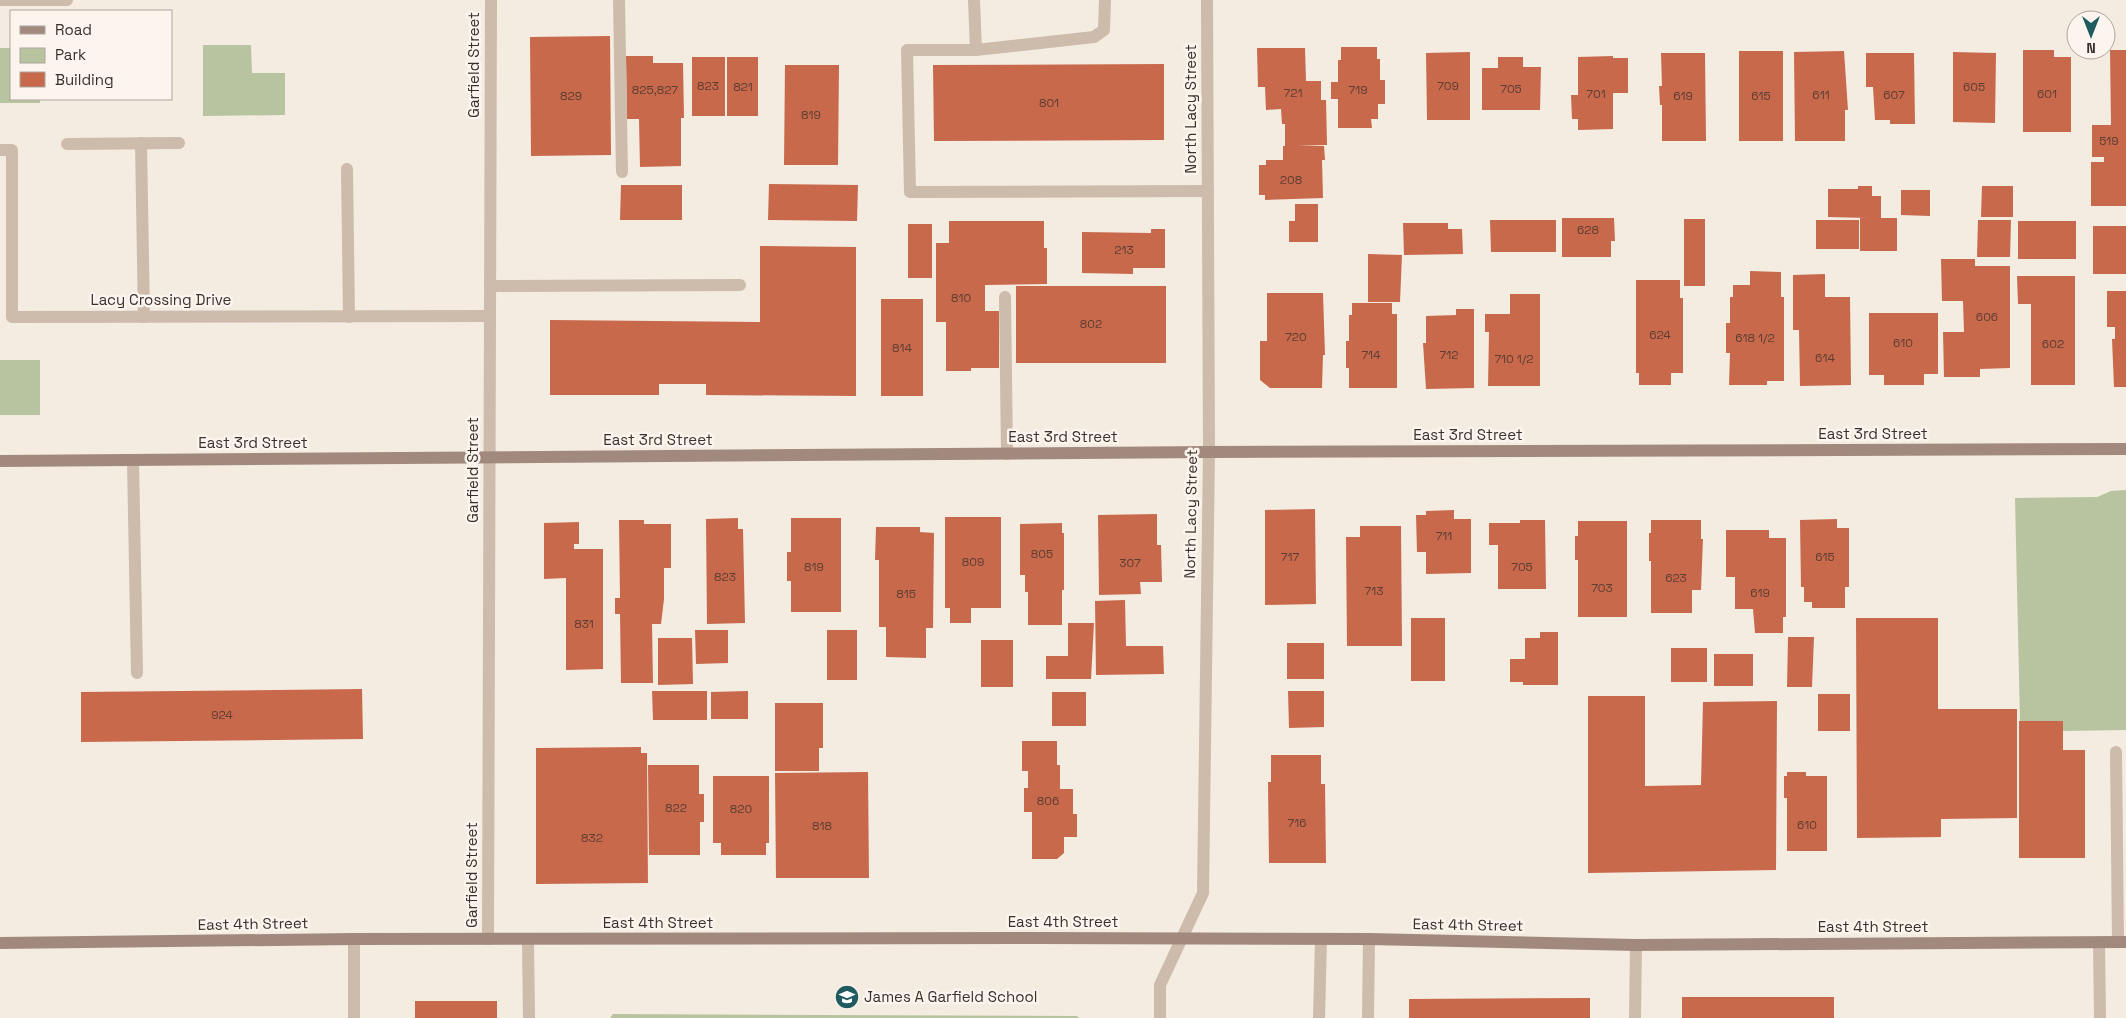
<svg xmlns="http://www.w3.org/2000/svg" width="2126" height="1018" font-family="'Space Grotesk',sans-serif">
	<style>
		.green { fill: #b8c4a0 }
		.building { fill: #c8694b }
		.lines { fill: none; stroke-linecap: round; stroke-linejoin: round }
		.lane { stroke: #cdbbac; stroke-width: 12 }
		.street { stroke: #cdbbac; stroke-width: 12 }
		.secondary { stroke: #a18a7d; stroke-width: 12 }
		.labels { text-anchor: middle; stroke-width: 5; stroke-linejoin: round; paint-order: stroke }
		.number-label { font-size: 12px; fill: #5e3e33 }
		.street-label { font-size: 15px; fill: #3b302b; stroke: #fbf5ee }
		.poi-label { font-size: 15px; fill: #3b302b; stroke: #fbf5ee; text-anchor: start }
	</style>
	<rect width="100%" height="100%" fill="#f4ebe1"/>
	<g class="green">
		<path d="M203,45H251L252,73H285V115L203,116Z"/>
		<path d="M0,48H11V99H40V103H0Z"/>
		<rect x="0" y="360" width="40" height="55"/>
		<path d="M2126,490V730L2063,731V721H2020L2015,498L2097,497L2111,491Z"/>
		<path d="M613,1014L1077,1016L1079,1018H610Z"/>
	</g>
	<g class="building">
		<path d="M610,36L611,155L531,156L530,37Z"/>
		<path d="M1341,47H1377V59H1380V80H1385V104H1378V119H1371L1372,128H1338V99H1331V82H1338V60H1341Z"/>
		<path d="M1257,48H1305L1306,81H1321V100H1326L1327,145H1297L1324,146L1325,160H1322L1323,198L1265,200V195H1259V165H1266V160H1283V146H1285V124H1282L1281,109L1266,110L1265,87H1258Z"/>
		<path d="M2023,50H2054V57H2071V132H2023Z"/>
		<path d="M2110,50H2126V206H2091V162H2104V157H2092V125H2111Z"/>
		<rect x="1739" y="51" width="44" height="90"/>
		<path d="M1844,51L1848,110H1845V141H1795L1794,52Z"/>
		<path d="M1470,52V120H1427L1426,53Z"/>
		<path d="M1953,52L1996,53L1995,123L1953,122Z"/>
		<path d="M1661,53H1705L1706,141H1662V105H1660L1659,86H1662Z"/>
		<path d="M1866,53H1914L1915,124H1890V120H1875L1873,87H1866Z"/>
		<path d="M626,56H653V63H683L684,118H681V166L640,167L639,119H627Z"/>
		<path d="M1613,56V58H1628V93H1613V129L1578,130V119H1572L1571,95H1578V57Z"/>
		<rect x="692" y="57" width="33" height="59"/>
		<rect x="727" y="57" width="31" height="59"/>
		<path d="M1498,57H1523V67H1541L1540,110H1482V68H1498Z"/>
		<path d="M1164,64V140L934,141L933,65Z"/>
		<path d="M785,65H839L838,165H784Z"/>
		<path d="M769,184L858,185L857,221L768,220Z"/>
		<path d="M621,185H682V220H620Z"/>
		<path d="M1858,186H1872V196H1881V218H1897V251H1860V218H1868L1828,217V189H1858Z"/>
		<path d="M1982,186H2013V217H1981Z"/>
		<path d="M1901,190H1930V216L1901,215Z"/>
		<path d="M1295,204H1318V242H1289V221H1295Z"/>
		<path d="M1562,218H1614L1615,241H1611V257H1562Z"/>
		<rect x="1684" y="219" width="21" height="67"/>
		<path d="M1490,220H1556V252H1491Z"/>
		<rect x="1816" y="220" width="43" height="29"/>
		<path d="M1978,220H2011L2010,257H1977Z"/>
		<path d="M949,221H1044V248H1047V284L985,285V311H999V368H971V371H946V322H936V243H949Z"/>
		<rect x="2018" y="221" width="58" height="38"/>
		<path d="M1403,223H1448V229H1462L1463,254L1404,255Z"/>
		<rect x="908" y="224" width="24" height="54"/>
		<rect x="2093" y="226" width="33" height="48"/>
		<path d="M1151,229H1165V268H1133V274L1082,273V232L1151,233Z"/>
		<path d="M760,246L856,247V396L706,395V384H659V395H550V320L760,322Z"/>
		<path d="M1368,254L1402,255L1400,302H1368Z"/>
		<path d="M1941,259H1975V266H2010V368L1980,369V377H1944L1943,332H1964L1963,301H1942Z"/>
		<path d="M1750,271L1781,272V297H1784V381H1767V385H1729L1730,353H1726V323H1730V297H1733V285H1750Z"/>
		<path d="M1825,274V297H1850L1851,385L1800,386L1799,330H1793V275Z"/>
		<path d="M2017,276H2075V385H2031V304H2018Z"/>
		<path d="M1636,280H1680V298H1683V373H1671V385H1639V373H1636Z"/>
		<rect x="1016" y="286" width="150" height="77"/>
		<path d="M2107,291H2126V387H2114L2112,339H2115V327H2107Z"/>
		<path d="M1267,293H1323L1325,355H1323L1322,388H1270L1260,380V341H1267Z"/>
		<path d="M1510,294H1540V386H1488L1489,332H1485V314H1510Z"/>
		<rect x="881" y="299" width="42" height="97"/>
		<path d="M1352,303H1392V314H1397V388H1349V368H1346V341H1349V315H1352Z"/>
		<path d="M1456,309H1474V388L1426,389L1423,343H1426V316L1456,315Z"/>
		<path d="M1869,313H1938V374H1924V385H1884V375H1869Z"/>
		<path d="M1315,509L1316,604L1265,605V510Z"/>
		<path d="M1454,510V519H1471V573L1426,574V552H1417L1416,515H1426V511Z"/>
		<path d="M1157,514V545H1161L1162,582H1140L1141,594L1099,595L1098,515Z"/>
		<path d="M945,517H1001V608H971V623H950V608H945Z"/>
		<path d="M738,518V529H743L745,623L707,624L706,519Z"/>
		<path d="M791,518H841V612H791V581H787V552H791Z"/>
		<path d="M1837,519V528H1849V587H1845V608H1812V602H1804V587H1801L1800,520Z"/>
		<path d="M619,520H644V524H671V568H664V599L661,624H652L653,683H621L620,614H615V598H620Z"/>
		<path d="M1520,520H1545L1546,589H1498V545H1489V523H1520Z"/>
		<path d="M1651,520H1701V539H1703L1701,590H1692V613H1651V561H1649V533H1651Z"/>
		<path d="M1578,521H1627V617H1578V560H1575V536H1578Z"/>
		<path d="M579,522V544H574V549H603V669L566,670V578L544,579V523Z"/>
		<path d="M1062,523V533H1064V590H1062V625H1028V592H1025V575H1020V524Z"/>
		<path d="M1360,526H1401L1402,646H1347L1346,537H1360Z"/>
		<path d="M876,527H920V532L934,533L933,628H926V658L886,657V627H879V560H875Z"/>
		<path d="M1726,530H1769V538H1786V617H1783V633H1755L1753,609H1735V577H1726Z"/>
		<path d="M1125,600L1126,646H1163L1164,674L1096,675L1095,601Z"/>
		<rect x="1411" y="618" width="34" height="63"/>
		<path d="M1856,618H1938V709H2017V818L1941,819V837L1857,838Z"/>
		<path d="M1068,623H1094L1091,679H1046V656H1068Z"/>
		<path d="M695,630H728V663L696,664Z"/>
		<rect x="827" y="630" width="30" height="50"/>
		<path d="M1540,632H1558V685H1523V682H1510V659H1525V638H1540Z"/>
		<path d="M1788,637H1814L1812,687H1787Z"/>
		<path d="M658,638H692L693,684L658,685Z"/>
		<rect x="981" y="640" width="32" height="47"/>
		<rect x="1287" y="643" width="37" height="36"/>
		<rect x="1671" y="648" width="36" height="34"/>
		<rect x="1714" y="654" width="39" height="32"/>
		<path d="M362,689L363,739L81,742V692Z"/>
		<path d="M652,691H707V720H653Z"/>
		<path d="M748,691V719H711V692Z"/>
		<path d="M1288,691H1324V727L1289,728Z"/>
		<rect x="1052" y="692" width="34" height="34"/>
		<rect x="1818" y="694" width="32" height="37"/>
		<path d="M1588,696H1645V786L1701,785L1703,702L1777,701L1776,870L1588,873Z"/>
		<path d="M775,703H823V748H819V771H775Z"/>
		<path d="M2019,721H2063V750H2085V858H2019Z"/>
		<path d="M1022,741H1057V765H1060V789H1073V814H1077V837H1064V853L1057,859H1032V812H1024V788H1028V771H1022Z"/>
		<path d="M641,747V753H647L648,883L536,884V748Z"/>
		<path d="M1271,755H1321V784H1325L1326,863H1269L1268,782H1271Z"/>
		<path d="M648,765H699V794H704V822H700V855H649Z"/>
		<path d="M868,772L869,878H776L775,773Z"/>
		<path d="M1787,772H1806V776H1827V851H1787V798H1784V776H1787Z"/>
		<path d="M713,776H769V843H766V855H721V843H713Z"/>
		<rect x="1682" y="997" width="152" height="21"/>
		<path d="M1590,998V1018H1409V999Z"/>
		<rect x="415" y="1001" width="82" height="17"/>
	</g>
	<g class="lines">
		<g class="lane">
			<path d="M619,0L622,172"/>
			<path d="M974,0L976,50L1094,37L1104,30L1105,0"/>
			<path d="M976,50H907L910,192L1208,191"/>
			<path d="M141,143L144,317"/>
			<path d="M67,144L179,143"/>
			<path d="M0,150H12V317L490,316"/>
			<path d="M347,169L349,317"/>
			<path d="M490,286L740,285"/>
			<path d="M1005,297L1007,454"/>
			<path d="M133,460L137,673"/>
			<path d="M2116,752L2118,942"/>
			<path d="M354,939V1018"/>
			<path d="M1319,1018L1321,939"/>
			<path d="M1368,1018L1369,939"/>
		</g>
		<g class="street">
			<path d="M0,0H67"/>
			<path d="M488,939L491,0"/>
			<path d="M528,940L529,1018"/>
			<path d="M2099,942L2100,1018"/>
			<path d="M1160,1018V985L1203,893L1209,452L1207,0"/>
			<path d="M1635,1018L1636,945"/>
		</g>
		<g class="secondary">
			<path d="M0,461L1209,452L2126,449"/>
			<path d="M0,943L354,939L1038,938L1369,939L1636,945L2126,942"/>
		</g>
	</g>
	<defs>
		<g id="school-disc" transform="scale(1.25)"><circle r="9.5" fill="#1f5a5e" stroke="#fbf5ee"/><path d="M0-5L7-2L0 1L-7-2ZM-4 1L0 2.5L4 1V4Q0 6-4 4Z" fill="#fff"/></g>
	</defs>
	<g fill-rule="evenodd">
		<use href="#school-disc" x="847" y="997"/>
	</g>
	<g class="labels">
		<g class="number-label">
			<text x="708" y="90">823</text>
			<text x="1448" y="90">709</text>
			<text x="743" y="91">821</text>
			<text x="1974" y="91">605</text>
			<text x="1511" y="93">705</text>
			<text x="655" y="94">825,827</text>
			<text x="1358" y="94">719</text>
			<text x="1293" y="97">721</text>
			<text x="1596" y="98">701</text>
			<text x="2047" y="98">601</text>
			<text x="1821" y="99">611</text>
			<text x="1894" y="99">607</text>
			<text x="571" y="100">829</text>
			<text x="1683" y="100">619</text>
			<text x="1761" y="100">615</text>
			<text x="1049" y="107">801</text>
			<text x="811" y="119">819</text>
			<text x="2109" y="145">519</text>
			<text x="1291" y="184">208</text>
			<text x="1588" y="234">628</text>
			<text x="1124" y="254">213</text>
			<text x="961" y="302">810</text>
			<text x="1987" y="321">606</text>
			<text x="1091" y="328">802</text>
			<text x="1660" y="339">624</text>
			<text x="1296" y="341">720</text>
			<text x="1755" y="342">618 1/2</text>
			<text x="1903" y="347">610</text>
			<text x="2053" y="348">602</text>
			<text x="902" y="352">814</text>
			<text x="1371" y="359">714</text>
			<text x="1449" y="359">712</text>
			<text x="1825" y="362">614</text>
			<text x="1514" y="363">710 1/2</text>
			<text x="1444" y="540">711</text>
			<text x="1042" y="558">805</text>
			<text x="1290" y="561">717</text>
			<text x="1825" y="561">615</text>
			<text x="973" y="566">809</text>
			<text x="1130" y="567">307</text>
			<text x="814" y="571">819</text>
			<text x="1522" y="571">705</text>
			<text x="725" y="581">823</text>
			<text x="1676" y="582">623</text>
			<text x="1602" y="592">703</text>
			<text x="1374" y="595">713</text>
			<text x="1760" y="597">619</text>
			<text x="906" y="598">815</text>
			<text x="584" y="628">831</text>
			<text x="222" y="719">924</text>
			<text x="1048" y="805">806</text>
			<text x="676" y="812">822</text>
			<text x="741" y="813">820</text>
			<text x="1297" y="827">716</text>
			<text x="1807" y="829">610</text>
			<text x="822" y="830">818</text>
			<text x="592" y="842">832</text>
		</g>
		<g class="street-label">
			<text transform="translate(474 65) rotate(-90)" y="5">Garfield Street</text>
			<text transform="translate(1191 109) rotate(-90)" y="5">North Lacy Street</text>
			<text x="161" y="305">Lacy Crossing Drive</text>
			<text x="1873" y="439">East 3rd Street</text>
			<text x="1468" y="440">East 3rd Street</text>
			<text x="1063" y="442">East 3rd Street</text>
			<text x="658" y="445">East 3rd Street</text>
			<text x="253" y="448">East 3rd Street</text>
			<text transform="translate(473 470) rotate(-90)" y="5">Garfield Street</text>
			<text transform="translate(1191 514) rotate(-89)" y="5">North Lacy Street</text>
			<text transform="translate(472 875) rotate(-90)" y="5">Garfield Street</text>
			<text x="1063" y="927">East 4th Street</text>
			<text x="658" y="928">East 4th Street</text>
			<text transform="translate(253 924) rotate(-1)" y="5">East 4th Street</text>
			<text transform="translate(1468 925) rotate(1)" y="5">East 4th Street</text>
			<text x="1873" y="932">East 4th Street</text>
		</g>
		<g class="poi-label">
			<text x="864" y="1002">James A Garfield School</text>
		</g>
	</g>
	<rect x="10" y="10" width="162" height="90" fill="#fbf5ee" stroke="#aea6a0"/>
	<rect x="20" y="26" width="25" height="8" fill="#a18a7d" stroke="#aea6a0"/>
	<text x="55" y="35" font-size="15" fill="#3b302b">Road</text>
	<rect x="20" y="48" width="25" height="15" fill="#b8c4a0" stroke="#aea6a0"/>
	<text x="55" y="60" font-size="15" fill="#3b302b">Park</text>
	<rect x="20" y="72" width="25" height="15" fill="#c8694b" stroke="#aea6a0"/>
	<text x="55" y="85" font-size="15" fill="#3b302b">Building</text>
	<g transform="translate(2091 35) rotate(180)"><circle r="24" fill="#fbf5ee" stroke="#aea6a0"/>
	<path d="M0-4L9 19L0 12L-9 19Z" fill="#1f5a5e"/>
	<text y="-8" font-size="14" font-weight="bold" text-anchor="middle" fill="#3b302b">N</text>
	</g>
</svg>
